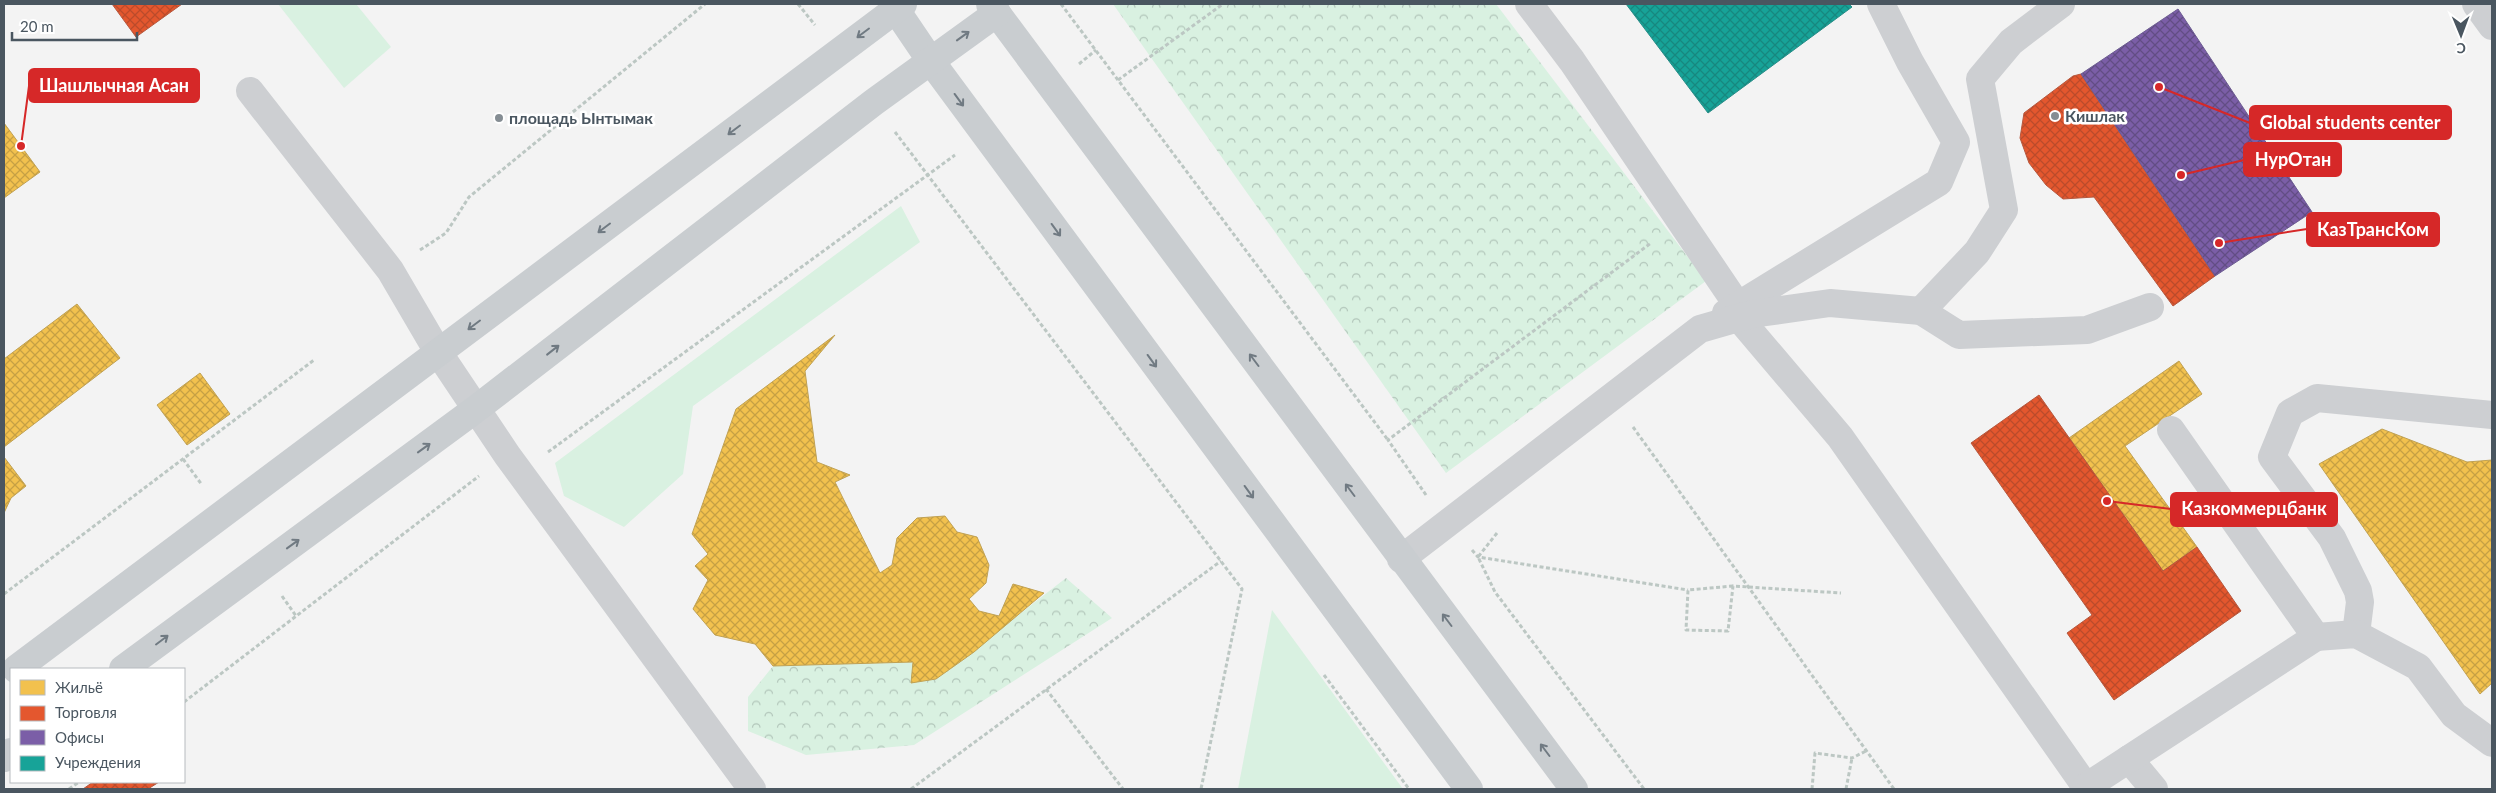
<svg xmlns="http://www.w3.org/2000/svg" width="2496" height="793" font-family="Lato,sans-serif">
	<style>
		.green { fill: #d9f1e1 }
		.forest { fill: url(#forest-crowns) }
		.homes { fill: url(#homes-cross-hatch); stroke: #c0a153 }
		.shops { fill: url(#shops-cross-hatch); stroke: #b6573d }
		.offices { fill: url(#offices-cross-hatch); stroke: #6c5c92 }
		.public { fill: url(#public-cross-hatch); stroke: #268c87 }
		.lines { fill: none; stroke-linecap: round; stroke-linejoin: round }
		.path { stroke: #bcc7c3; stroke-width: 3; stroke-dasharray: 4 2.5; stroke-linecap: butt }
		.minor { stroke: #cdcfd2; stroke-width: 28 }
		.major { stroke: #c9cdd0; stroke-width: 28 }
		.oneway { stroke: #707a82 }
		.poi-dot { fill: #858d93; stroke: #fff; stroke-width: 2 }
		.labels { text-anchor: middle; stroke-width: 5; stroke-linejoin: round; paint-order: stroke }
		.poi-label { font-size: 16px; font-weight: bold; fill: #4a5660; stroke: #fff; text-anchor: start }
		.leader { fill: none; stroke: #d62828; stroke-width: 2 }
		.callout-dot { fill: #d62828; stroke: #fff; stroke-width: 2 }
		.callout { fill: #d62828; stroke: #d62828; stroke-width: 2 }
		.callout-label { font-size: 18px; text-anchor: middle; font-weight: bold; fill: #fff }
	</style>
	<defs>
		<pattern id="forest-crowns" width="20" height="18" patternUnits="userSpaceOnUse" patternTransform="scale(1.25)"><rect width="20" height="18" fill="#d9f1e1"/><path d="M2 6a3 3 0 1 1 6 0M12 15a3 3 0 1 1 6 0" fill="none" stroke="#b2c6ba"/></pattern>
		<pattern id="homes-cross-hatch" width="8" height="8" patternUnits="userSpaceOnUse" patternTransform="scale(1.25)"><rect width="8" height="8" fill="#f2c14e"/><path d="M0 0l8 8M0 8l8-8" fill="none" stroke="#c6a044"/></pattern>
		<pattern id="shops-cross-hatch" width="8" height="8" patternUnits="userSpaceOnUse" patternTransform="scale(1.25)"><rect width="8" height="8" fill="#e4572e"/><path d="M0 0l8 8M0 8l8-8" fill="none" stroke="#bb4b2b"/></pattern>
		<pattern id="offices-cross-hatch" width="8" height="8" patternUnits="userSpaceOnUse" patternTransform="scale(1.25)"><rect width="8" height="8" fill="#7b5ea7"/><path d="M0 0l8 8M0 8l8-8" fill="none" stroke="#624d84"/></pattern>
		<pattern id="public-cross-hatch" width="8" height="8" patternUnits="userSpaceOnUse" patternTransform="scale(1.25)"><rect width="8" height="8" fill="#17a398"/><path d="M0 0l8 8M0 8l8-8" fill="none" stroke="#17887f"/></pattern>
	</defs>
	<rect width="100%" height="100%" fill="#f3f3f3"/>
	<g class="green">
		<path d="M278,4H356L391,47L344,88Z"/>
		<path d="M901,206L920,242L693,406L683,474L624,527L564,496L555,463Z"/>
		<path d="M1272,610L1403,789H1238Z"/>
	</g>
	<g class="forest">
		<path d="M1113,4H1496L1706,281L1446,473Z"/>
		<path d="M1066,578L1112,618L914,745L806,755L748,731V697L773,666L913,662L911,682L936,679Z"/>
	</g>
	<g class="homes">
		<path d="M4,123L40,172L4,198Z"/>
		<path d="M77,304L120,358L4,447V359Z"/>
		<path d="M835,335L805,371L817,462L850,475L835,482L880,573L892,565L897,538L917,518L945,516L957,532L977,537L989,565L986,583L969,599L979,611L999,616L1013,584L1044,593L974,652L936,679L911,683L913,662L773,666L755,644L715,635L693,609L708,580L695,566L708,554L692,534L736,409Z"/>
		<path d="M2179,361L2202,394L2125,446L2197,547L2163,571L2069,438Z"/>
		<path d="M200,373L230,414L187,445L157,405Z"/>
		<path d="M2382,429L2467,462L2492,460V683L2480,694L2319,464Z"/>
		<path d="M4,457L26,486L11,498L4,513Z"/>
	</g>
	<g class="shops">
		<path d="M112,4H182L136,37Z"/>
		<path d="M2081,74L2215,276L2173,306L2094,197L2063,199L2046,185L2029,163L2020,138L2024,113L2073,76Z"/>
		<path d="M2039,395L2163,571L2197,547L2241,611L2114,700L2067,633L2092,615L1971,443Z"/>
		<path d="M93,782H159L148,789H83Z"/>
	</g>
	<path class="offices" d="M2178,9L2312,212L2215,276L2081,74Z"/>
	<path class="public" d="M1626,4H1849L1852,7L1708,113Z"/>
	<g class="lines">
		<g class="path">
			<path d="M798,4L815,25"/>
			<path d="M1061,4L1388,440"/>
			<path d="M1079,64L1096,50"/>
			<path d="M1118,80L1223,4"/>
			<path d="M895,132L1242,589L1201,789"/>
			<path d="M420,250L446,233L469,197L705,4"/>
			<path d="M1633,427L1894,789"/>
			<path d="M548,452L955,155"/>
			<path d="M183,459L202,485"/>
			<path d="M1426,495L1388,440L1651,243"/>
			<path d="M1497,533L1478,557L1495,592L1644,789"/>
			<path d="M1472,550L1478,557L1688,590"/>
			<path d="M1733,586L1688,590L1686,630L1728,631L1733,586L1841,593"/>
			<path d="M4,594L314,360"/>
			<path d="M282,596L296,616"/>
			<path d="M1324,675L1409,789"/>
			<path d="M1046,689L1123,789"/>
			<path d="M184,702L479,476"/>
			<path d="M69,789L79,782"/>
			<path d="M911,789L1221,561"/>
			<path d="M1812,789L1815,753L1852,758L1866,751"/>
			<path d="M1846,789L1852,758"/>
		</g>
		<g class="minor">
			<path d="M1529,4L1572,61L1738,306L1739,318L1840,437L2086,787L2084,789"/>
			<path d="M2476,4L2492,26"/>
			<path d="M250,91L390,270L438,352L507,455L752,789"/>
			<path d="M1921,311L1977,252L2004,210L1980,79L2011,42L2061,4"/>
			<path d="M1726,313L1939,182L1956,142L1910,62L1881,4"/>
			<path d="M1401,559L1700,329L1752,314L1830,303L1921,311L1959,335L2087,330L2150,307"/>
			<path d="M2356,634L2360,602L2358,591L2332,538L2272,457L2290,413L2317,398L2492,415"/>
			<path d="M2316,637L2356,634L2418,667L2454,715L2492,743"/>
			<path d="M2129,759L2154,789"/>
			<path d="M2086,787L2316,637L2171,430"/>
		</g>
		<g class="major">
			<path d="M892,4L930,60L1469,789"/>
			<path d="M990,4L1574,789"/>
			<path d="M16,669L903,4"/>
			<path d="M123,669L476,409L874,102L997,13"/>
			<path d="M4,758L11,752"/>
		</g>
	</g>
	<defs><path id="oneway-shaft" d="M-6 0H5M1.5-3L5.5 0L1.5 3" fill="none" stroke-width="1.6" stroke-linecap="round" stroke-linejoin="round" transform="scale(1.25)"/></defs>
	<g class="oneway">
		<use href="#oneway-shaft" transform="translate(863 33) rotate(143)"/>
		<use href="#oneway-shaft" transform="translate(963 36) rotate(-36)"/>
		<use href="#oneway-shaft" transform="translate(959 100) rotate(54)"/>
		<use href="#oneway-shaft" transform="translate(734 130) rotate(143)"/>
		<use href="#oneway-shaft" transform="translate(604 228) rotate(143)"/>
		<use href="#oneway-shaft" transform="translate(1056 230) rotate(54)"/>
		<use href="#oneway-shaft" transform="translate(474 325) rotate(143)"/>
		<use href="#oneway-shaft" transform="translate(553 350) rotate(-38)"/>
		<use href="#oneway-shaft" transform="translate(1254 360) rotate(-127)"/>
		<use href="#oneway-shaft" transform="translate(1152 361) rotate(54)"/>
		<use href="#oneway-shaft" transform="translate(424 448) rotate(-36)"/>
		<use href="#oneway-shaft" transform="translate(1350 490) rotate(-127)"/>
		<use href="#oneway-shaft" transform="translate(1249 492) rotate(54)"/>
		<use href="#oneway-shaft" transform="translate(293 544) rotate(-36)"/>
		<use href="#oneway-shaft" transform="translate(1447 620) rotate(-127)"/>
		<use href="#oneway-shaft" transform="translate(162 640) rotate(-37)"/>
		<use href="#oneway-shaft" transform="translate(1545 750) rotate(-127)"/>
	</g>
	<g class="poi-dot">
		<circle cx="2055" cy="116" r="5"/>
		<circle cx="499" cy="118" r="5"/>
	</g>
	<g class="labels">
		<g class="poi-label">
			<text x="2065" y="122">Кишлак</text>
			<text x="509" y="124">площадь Ынтымак</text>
		</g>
	</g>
	<path class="leader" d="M21 146L29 86M2159 87L2250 123M2181 175L2244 160M2219 243L2307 229M2107 501L2171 509"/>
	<g class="callout-dot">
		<circle cx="21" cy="146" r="5"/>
		<circle cx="2159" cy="87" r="5"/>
		<circle cx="2181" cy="175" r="5"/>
		<circle cx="2219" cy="243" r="5"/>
		<circle cx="2107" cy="501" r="5"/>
	</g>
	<g class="callout">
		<rect x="29" y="69" width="170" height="33" rx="5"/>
		<rect x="2250" y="106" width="201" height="33" rx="5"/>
		<rect x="2244" y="143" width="97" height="33" rx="5"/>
		<rect x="2307" y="213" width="132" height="33" rx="5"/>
		<rect x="2171" y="493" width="166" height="33" rx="5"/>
	</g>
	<g class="callout-label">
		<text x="114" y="92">Шашлычная Асан</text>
		<text x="2350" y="129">Global students center</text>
		<text x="2293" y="166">НурОтан</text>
		<text x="2373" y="236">КазТрансКом</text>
		<text x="2254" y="515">Казкоммерцбанк</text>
	</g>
	<rect width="2496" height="793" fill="none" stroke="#4a5660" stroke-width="10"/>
	<rect x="10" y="668" width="175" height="115" fill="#ffffff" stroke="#b7bbbf"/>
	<rect x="20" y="680" width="25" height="15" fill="#f2c14e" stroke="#b7bbbf"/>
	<text x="55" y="693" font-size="15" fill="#4a5660">Жильё</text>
	<rect x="20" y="706" width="25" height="15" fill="#e4572e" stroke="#b7bbbf"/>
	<text x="55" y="718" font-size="15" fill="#4a5660">Торговля</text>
	<rect x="20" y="730" width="25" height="15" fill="#7b5ea7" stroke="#b7bbbf"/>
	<text x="55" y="743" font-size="15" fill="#4a5660">Офисы</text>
	<rect x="20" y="756" width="25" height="15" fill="#17a398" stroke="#b7bbbf"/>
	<text x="55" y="768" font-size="15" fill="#4a5660">Учреждения</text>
	<g transform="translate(2461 35) rotate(179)" stroke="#ffffff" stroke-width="4" paint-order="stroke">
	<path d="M0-4L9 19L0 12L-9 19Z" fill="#4a5660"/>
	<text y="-8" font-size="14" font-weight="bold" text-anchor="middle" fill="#4a5660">С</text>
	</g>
	<path d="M12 32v8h125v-8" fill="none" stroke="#4a5660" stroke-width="2.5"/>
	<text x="20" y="32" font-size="15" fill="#4a5660" stroke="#ffffff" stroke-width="4" paint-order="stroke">20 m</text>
</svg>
